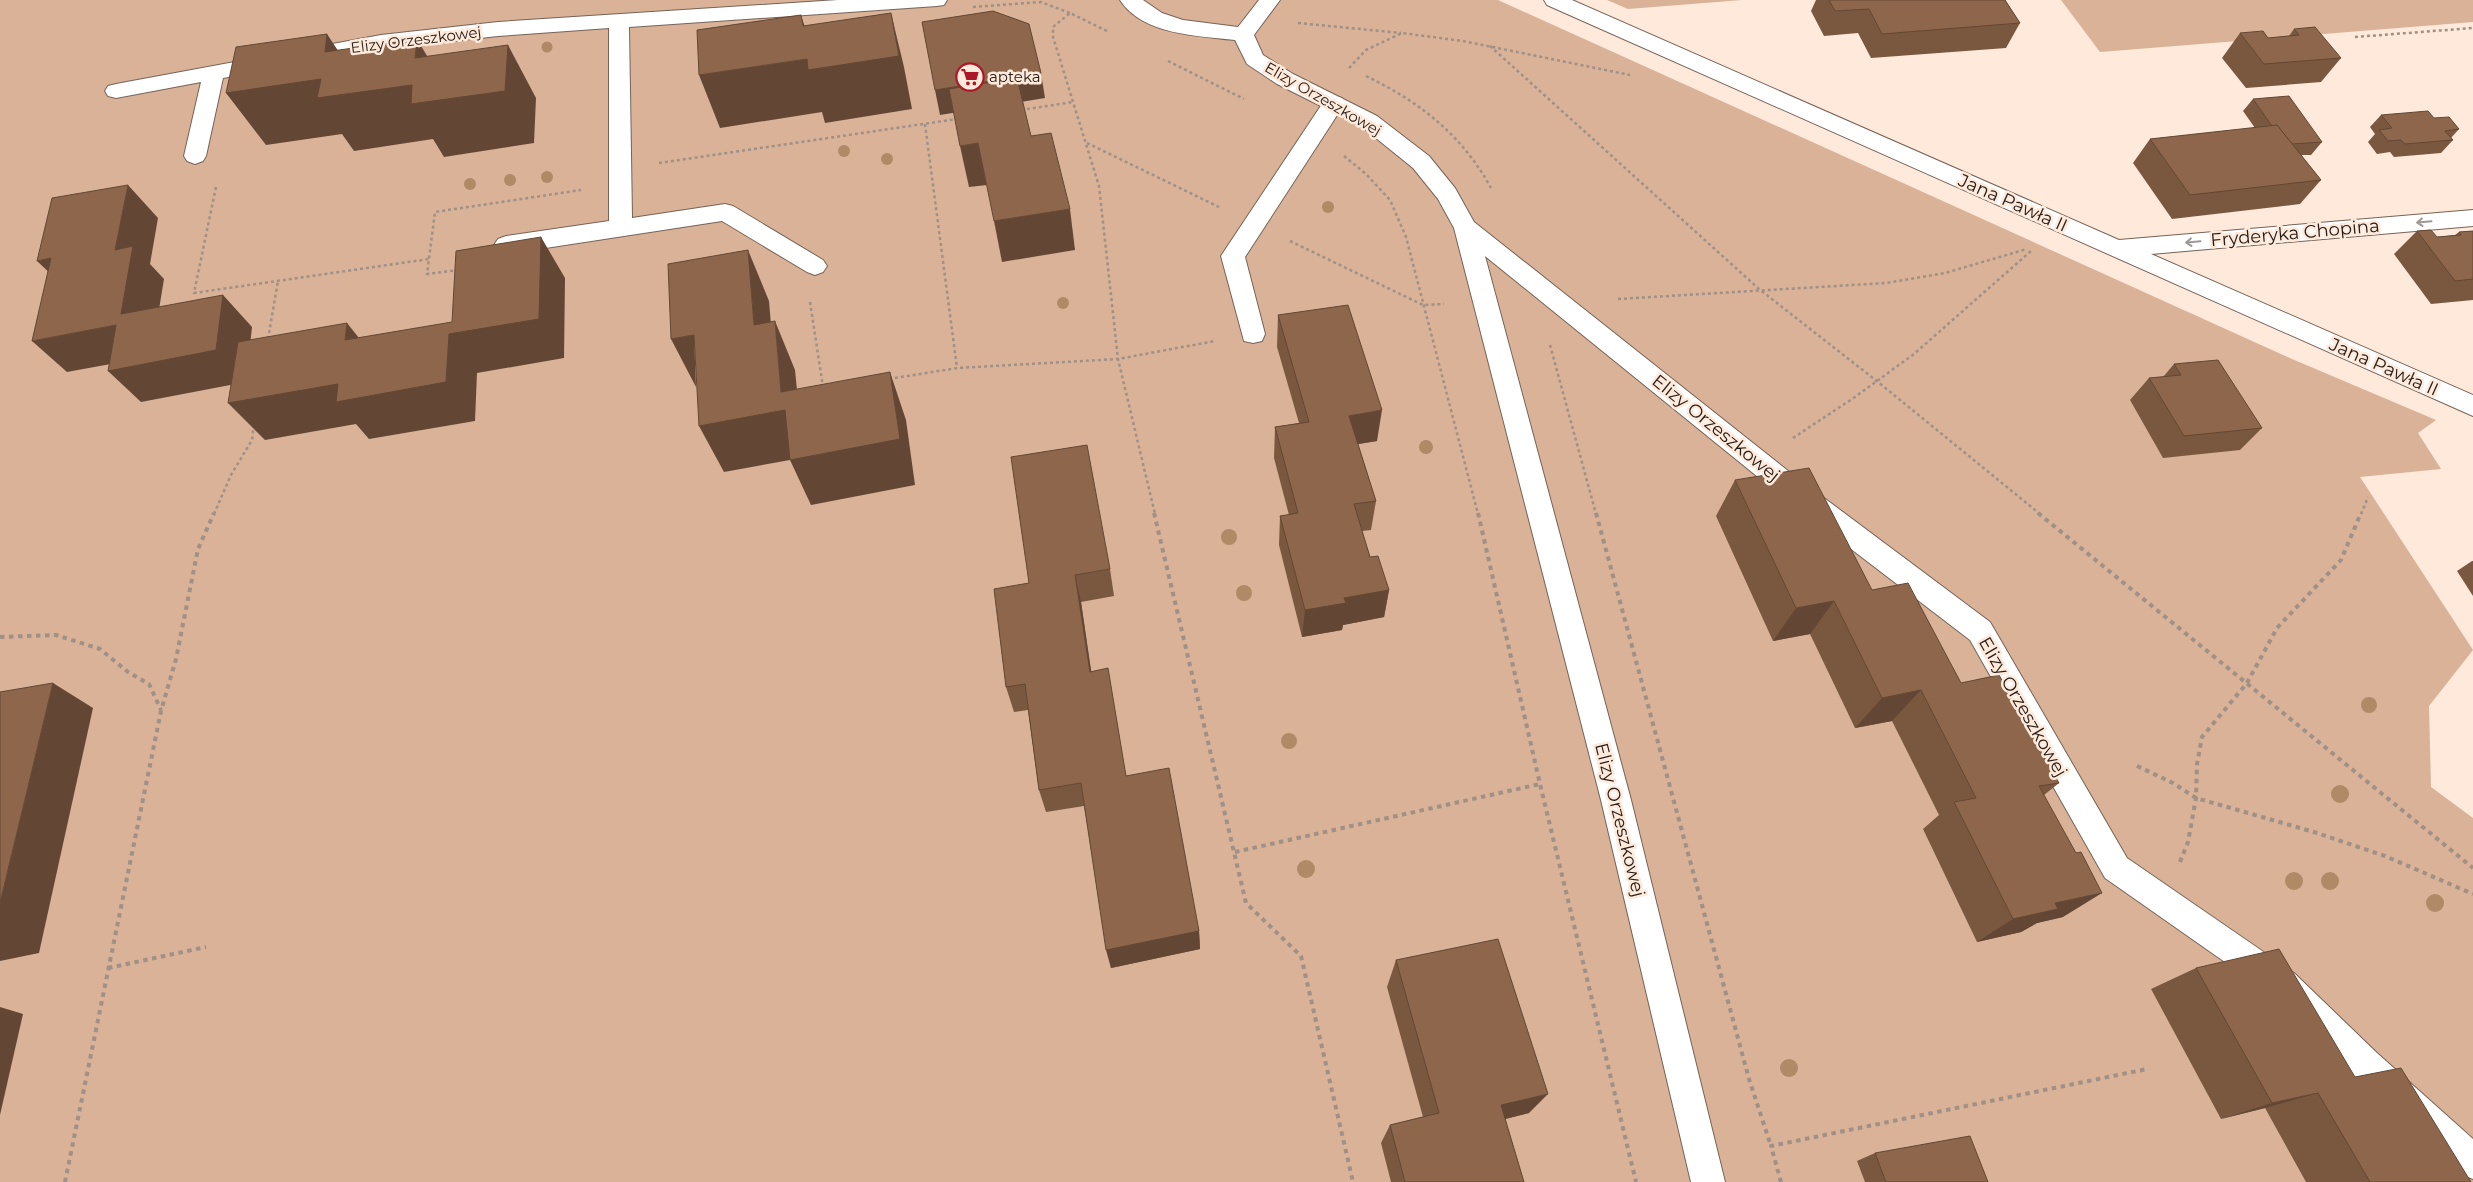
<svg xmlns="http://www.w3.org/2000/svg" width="2473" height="1182" font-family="Montserrat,sans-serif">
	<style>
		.green { fill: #d9b298 }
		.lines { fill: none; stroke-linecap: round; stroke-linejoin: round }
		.lane-casing { stroke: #766357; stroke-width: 2 }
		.street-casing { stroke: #766357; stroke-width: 2 }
		.path-far1 { stroke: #a09086; stroke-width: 2.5; stroke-dasharray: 3 3; stroke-linecap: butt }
		.path { stroke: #a09086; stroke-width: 4; stroke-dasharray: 4.5 4.5; stroke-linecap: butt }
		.lane { fill: #fff; fill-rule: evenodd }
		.street { fill: #fff; fill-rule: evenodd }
		.tree { fill: #b08967 }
		.wall { fill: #7a5840 }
		.shaded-wall { fill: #634734 }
		.building { fill: #8e664b; stroke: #634734 }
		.oneway { stroke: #9c9896 }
		.labels { text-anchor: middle; stroke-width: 5; stroke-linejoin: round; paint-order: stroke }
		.far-street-label { font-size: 15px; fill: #231b16; stroke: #fee9da }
		.far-poi-label { font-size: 15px; fill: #231b16; stroke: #fee9da; text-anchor: start }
		.street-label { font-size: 18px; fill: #231b16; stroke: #fee9da }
	</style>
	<rect width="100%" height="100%" fill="#fee9da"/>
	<g class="green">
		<path d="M0,0H1498L2292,359L2436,420L2418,433L2441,469L2360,477L2473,650L2429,706L2431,787L2473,818V1182H0Z"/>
		<path d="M1607,0H1742L1628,9Z"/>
		<path d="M2061,0H2473V22L2100,52Z"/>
	</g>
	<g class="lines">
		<g class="lane-casing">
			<path id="lane" d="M1334,96L1342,98L1345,103L1245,257L1265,334L1262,341L1253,343L1244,341L1221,256L1326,98Z"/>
		</g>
		<g class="street-casing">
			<g id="street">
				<path d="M838,0H947L944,5L937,6L629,27L632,218L725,204L733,206L823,260L827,266L823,272L815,275L807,272L722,221L506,254L498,251L494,245L498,239L506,236L609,221V28L498,36L381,49L223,78L206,156L203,161L195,164L187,161L184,156L201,82L116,98L108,96L105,91L108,86L116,84L381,35L498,22Z"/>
				<path d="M1120,0H1143L1162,13L1183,20L1238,27L1259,0H1280L1254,35L1263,55L1293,74L1377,116L1429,156L1455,188L1474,222L1792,474L1990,622L2127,858L2294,973L2377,1053L2473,1139V1179L2461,1174L2353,1077L2272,995L2105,878L1970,640L1774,490L1485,256L1631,800L1725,1182H1691L1601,800L1454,228L1438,199L1413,168L1361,126L1277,84L1247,64L1235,40C1199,36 1142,35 1120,0Z"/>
				<path d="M1544,0H1572L2119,240L2473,210V226L2151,254L2473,395V416L1547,5Z"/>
			</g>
		</g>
		<g class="path-far1">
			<path d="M973,7L1041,2L1070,13"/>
			<path d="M1298,23L1401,33"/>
			<path d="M1107,31L1070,13L1053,27V37L1099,186L1118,359L1155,514"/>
			<path d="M2355,37L2473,28"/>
			<path d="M1490,46L1759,289L1878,382L2040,514"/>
			<path d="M1168,61L1244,99"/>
			<path d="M1349,68L1366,50L1402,33L1463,41L1630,75"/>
			<path d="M1366,76C1420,102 1462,135 1491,188"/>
			<path d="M1021,110L1073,102"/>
			<path d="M925,124L957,368"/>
			<path d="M1087,143L1219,207"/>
			<path d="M1344,156L1366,174L1390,200L1406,237L1478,514"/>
			<path d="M659,163L957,119"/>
			<path d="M216,187L194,293L429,259"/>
			<path d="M1290,241L1423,305L1444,304"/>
			<path d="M459,270L427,274L435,212L581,190"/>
			<path d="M1618,299L1886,283L1945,273L2027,249"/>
			<path d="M810,302L823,387"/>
			<path d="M268,339L278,281"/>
			<path d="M1550,345L1596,514"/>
			<path d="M889,379L957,368L1118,359L1215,341"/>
			<path d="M1793,438L1855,397L1914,354L2031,251"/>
			<path d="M214,514L231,475L252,440L254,424"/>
			<path d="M2361,514L2368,497"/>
		</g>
		<g class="path">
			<path d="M1154,513L1246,903L1301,956L1353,1182"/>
			<path d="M1478,513L1540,784L1636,1182"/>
			<path d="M1596,513L1749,1079L1771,1146"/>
			<path d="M2038,513L2473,868"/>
			<path d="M0,637L56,635L100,649L128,672L149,684L161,710"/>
			<path d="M2137,766L2173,783L2196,798L2314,832L2385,856L2473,894"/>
			<path d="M1235,852L1540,784"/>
			<path d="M2180,862L2188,842L2196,798L2197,764L2202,737L2247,683L2277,628L2341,560L2361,513"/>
			<path d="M108,968L206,947"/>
			<path d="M65,1182L161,711L176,659L198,549L214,513"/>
			<path d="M1781,1182L1771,1146L2147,1069"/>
		</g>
		<use href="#lane" class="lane"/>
		<use href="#street" class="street"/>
	</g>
	<g class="tree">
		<circle cx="547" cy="47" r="5.5"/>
		<circle cx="844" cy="151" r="6"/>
		<circle cx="887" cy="159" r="6"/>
		<circle cx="547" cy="177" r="6"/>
		<circle cx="510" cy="180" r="6"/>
		<circle cx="470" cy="184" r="6"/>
		<circle cx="1328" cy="207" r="6"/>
		<circle cx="1063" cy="303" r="6"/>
		<circle cx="1426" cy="447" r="7"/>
		<circle cx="1229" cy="537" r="8"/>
		<circle cx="1244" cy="593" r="8"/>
		<circle cx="2369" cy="705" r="8"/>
		<circle cx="1289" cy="741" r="8"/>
		<circle cx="2340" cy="794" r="9"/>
		<circle cx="1306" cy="869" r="9"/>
		<circle cx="2294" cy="881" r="9"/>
		<circle cx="2330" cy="881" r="9"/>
		<circle cx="2435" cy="903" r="9"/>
		<circle cx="1789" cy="1068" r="9"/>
	</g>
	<g class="wall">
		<path d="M1816,0H2005L2020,23L2006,48L1871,58L1858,33L1824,36L1811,11Z"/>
		<path d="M2294,29L2341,58L2321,82L2246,88L2222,58L2240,33L2268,38L2289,36Z"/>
		<path d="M2253,99L2322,142L2311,155H2301L2321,180L2300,204L2172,219L2133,163L2150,139L2255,128L2243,111Z"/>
		<path d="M2381,115L2459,129L2451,138L2453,140L2441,153L2394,157L2390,152L2377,154L2368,142L2375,134L2370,127Z"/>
		<path d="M2417,231L2437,237L2455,235L2459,232L2473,231V300L2431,304L2394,254Z"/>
		<path d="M1278,315L1377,441L1358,444L1376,501L1371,530L1362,531L1370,557L1389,590L1384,617L1343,625L1342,630L1302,637L1279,545L1280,516L1289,515L1274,458L1275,427L1299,423L1277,347Z"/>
		<path d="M2174,364L2262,428L2240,450L2163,458L2130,400L2149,378L2163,377Z"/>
		<path d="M1735,480L1872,590L1961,683L2059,783L2044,795L2063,917L2037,923L2021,932L1977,942L1923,829L1939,815L1892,721L1855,728L1810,634L1773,641L1716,516Z"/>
		<path d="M2472,561H2473V596L2457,571Z"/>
		<path d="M1110,569L1114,596L1081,602L1091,672L1126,776L1199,931L1200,949L1111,968L1084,806L1046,812L1039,790L1028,710L1014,712L1006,687L1029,583Z"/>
		<path d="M1396,960L1529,1113L1505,1119L1524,1182H1391L1381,1143L1390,1125L1423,1117L1387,987Z"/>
		<path d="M2196,968L2355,1077L2471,1182H2306L2265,1108L2221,1119L2151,989Z"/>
		<path d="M1875,1153L1988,1182H1865L1857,1161Z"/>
	</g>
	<g class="shaded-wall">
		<path d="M891,13L904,67L912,109L825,123L822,112L720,128L699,75L807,59L801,15L818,68Z"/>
		<path d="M327,34L362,87L415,58L417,39L449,93L508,45L536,98L534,143L444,157L433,139L354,151L342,134L266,145L226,93Z"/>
		<path d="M1041,73L1045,98L940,115L935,90Z"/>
		<path d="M978,143L987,185L969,187L960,146Z"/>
		<path d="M128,185L158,218L150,264L164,279L153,346L121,314L115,250Z"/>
		<path d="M1070,209L1075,250L1002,262L994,221Z"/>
		<path d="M541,237L565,278L564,358L477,373L475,421L369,439L356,424L265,440L228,403L449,334Z"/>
		<path d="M748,250L769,301L775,374L754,325Z"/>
		<path d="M51,258L71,293L37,261Z"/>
		<path d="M223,295L252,327L246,382L141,402L108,371Z"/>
		<path d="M775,321L795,370L802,440L781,392Z"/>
		<path d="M347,323L379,363L345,340Z"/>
		<path d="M116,325L149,357L67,372L32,341Z"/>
		<path d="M694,335L696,387L671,339Z"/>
		<path d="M890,372L906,420L915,485L811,505L790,460L724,472L699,426Z"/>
		<path d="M1382,410L1377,441L1346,446L1349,416Z"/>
		<path d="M1075,575L1081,602L1095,697L1090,672Z"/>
		<path d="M1389,590L1384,617L1343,625L1342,630L1302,637L1305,610L1344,598Z"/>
		<path d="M1834,601L1810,634L1773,641L1796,608Z"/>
		<path d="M53,683L93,708L39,953L0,961V903Z"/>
		<path d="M1921,690L1892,721L1855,728L1882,698Z"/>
		<path d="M2102,893L2063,917L2037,923L2021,932L1977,942L2013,919L2055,903Z"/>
		<path d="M1199,931L1200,949L1111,968L1106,950Z"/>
		<path d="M0,1007L23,1014L0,1115Z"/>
		<path d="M2318,1093L2265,1108L2221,1119L2272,1103Z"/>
		<path d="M1548,1094L1529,1113L1485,1124L1501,1105Z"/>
	</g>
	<g class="building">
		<path d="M1829,0H2005L2020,23L1882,34L1869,9L1835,11Z"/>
		<path d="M993,11L1029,24L1041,73L935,90L922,22Z"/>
		<path d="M891,13L899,56L808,70L807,59L699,75L697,30L801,15L803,26Z"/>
		<path d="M2315,27L2341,58L2264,64L2240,33L2263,31L2268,38L2299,35L2294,29Z"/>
		<path d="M327,34L325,52L417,39L415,58L508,45L505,91L411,104L412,85L317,98L321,79L226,93L236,47Z"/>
		<path d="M1017,78L1031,136L1051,133L1070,209L994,221L978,143L960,146L949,89Z"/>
		<path d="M2289,96L2322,142L2292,144L2277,125L2272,126L2253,99Z"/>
		<path d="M2428,111L2434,118L2449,117L2459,129L2445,131L2453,140L2405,144L2401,140L2388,141L2379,130L2392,128L2381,115Z"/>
		<path d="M2277,125L2321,180L2190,195L2150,139Z"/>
		<path d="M128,185L115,250L133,246L121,314L223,295L216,350L108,371L116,325L32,341L51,258L37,261L52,198Z"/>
		<path d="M2431,230L2437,237L2461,235L2459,232L2473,231V279L2455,281L2417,231Z"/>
		<path d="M541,237L539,319L449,334L446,382L336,402L338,384L228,403L238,342L347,323L345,340L452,322L456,251Z"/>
		<path d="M748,250L754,325L775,321L781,392L890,372L900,439L790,460L785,410L699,426L694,335L671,339L668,264Z"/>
		<path d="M1348,305L1382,410L1349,416L1376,501L1354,504L1370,557L1378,556L1389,590L1344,598L1346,603L1305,610L1280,516L1298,513L1275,427L1309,422L1278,315Z"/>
		<path d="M2218,360L2262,428L2184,436L2149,378L2181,375L2174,364Z"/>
		<path d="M1087,445L1110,569L1075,575L1090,672L1108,668L1126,776L1169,768L1199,931L1106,950L1081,783L1039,790L1025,684L1006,687L994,589L1029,583L1011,457Z"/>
		<path d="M1809,468L1872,590L1908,583L1961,683L1999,675L2059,783L2039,786L2076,853L2081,852L2102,893L2055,903L2058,909L2013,919L1954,802L1976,798L1921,690L1882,698L1834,601L1796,608L1735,480Z"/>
		<path d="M53,683L0,903V692Z"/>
		<path d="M1498,939L1548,1094L1501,1105L1524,1182H1405L1390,1125L1439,1113L1396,960Z"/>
		<path d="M2279,949L2355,1077L2401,1068L2471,1182H2370L2318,1093L2272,1103L2196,968Z"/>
		<path d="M1970,1136L1988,1182H1886L1875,1153Z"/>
	</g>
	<defs><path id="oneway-shaft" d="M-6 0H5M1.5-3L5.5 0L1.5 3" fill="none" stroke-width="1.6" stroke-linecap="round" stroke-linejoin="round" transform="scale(1.25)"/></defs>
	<g class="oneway">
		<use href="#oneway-shaft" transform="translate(2424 222) rotate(175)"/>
		<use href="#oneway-shaft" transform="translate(2193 242) rotate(175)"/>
	</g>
	<defs>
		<g id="supermarket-ring" transform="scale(1.4375)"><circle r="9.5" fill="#fee9da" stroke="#ab1725" stroke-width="1.5"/><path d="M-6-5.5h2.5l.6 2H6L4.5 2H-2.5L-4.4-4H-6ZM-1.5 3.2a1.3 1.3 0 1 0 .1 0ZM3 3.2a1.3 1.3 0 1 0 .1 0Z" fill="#ab1725"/></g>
	</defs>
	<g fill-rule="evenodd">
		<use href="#supermarket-ring" x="970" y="77"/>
	</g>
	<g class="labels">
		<g class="far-street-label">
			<text transform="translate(416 40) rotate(-7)" y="5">Elizy Orzeszkowej</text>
			<text transform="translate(1323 99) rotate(30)" y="5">Elizy Orzeszkowej</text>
		</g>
		<g class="far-poi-label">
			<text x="989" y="82">apteka</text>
		</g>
		<g class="street-label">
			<text transform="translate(2013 203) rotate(24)" y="6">Jana Pawła II</text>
			<text transform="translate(2295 233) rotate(-5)" y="6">Fryderyka Chopina</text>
			<text transform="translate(2384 367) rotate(24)" y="6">Jana Pawła II</text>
			<text transform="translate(1716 428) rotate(39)" y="6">Elizy Orzeszkowej</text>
			<text transform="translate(2023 707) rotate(60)" y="6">Elizy Orzeszkowej</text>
			<text transform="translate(1620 820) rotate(76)" y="6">Elizy Orzeszkowej</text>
		</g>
	</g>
</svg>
